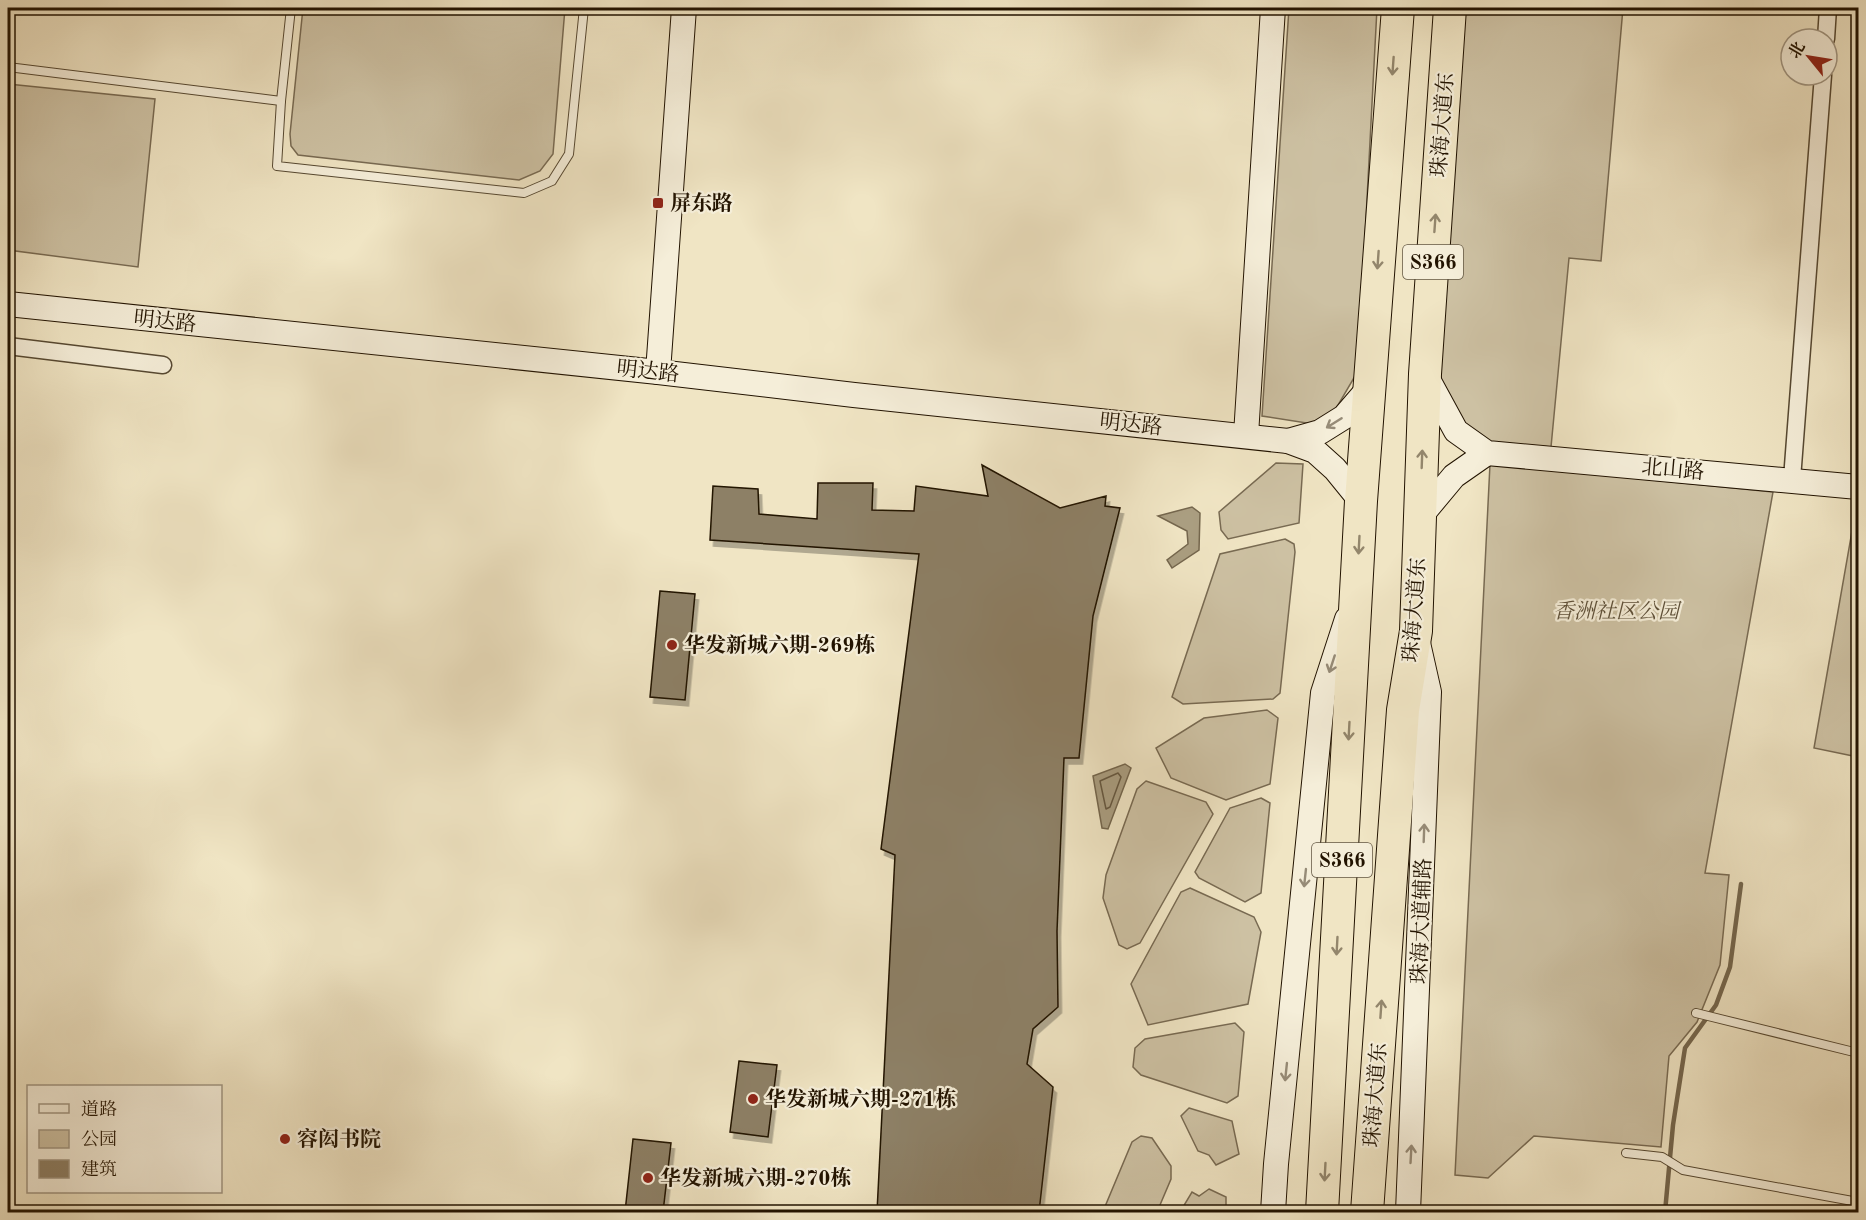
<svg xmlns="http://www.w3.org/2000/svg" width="1866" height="1220" font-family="'Old Standard TT','Noto Serif SC',serif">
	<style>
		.green { fill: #cdc1a3; stroke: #786a52; stroke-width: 1.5 }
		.water { fill: #aa9e81; stroke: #74664d; stroke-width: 1.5 }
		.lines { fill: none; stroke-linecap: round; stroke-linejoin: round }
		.shore { stroke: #665840; stroke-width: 1.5 }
		.stream { stroke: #74664d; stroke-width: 4.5 }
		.building { fill: #8d8066; stroke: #221300; stroke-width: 1.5; filter: url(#shadow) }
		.lane-casing { stroke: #564831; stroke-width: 10 }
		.street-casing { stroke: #564831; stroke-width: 19 }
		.secondary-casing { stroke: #221300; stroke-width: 26 }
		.highway-casing { stroke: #221300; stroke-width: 34 }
		.lane { stroke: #f5eed9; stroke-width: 8 }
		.street { stroke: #f5eed9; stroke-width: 16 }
		.secondary { stroke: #f5eed9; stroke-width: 24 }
		.highway { stroke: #f0e5c4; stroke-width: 32 }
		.oneway { stroke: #93866c }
		.oneway2 { stroke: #968b77 }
		.poi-dot { fill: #8f2418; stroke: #f5eed9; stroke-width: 2 }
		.labels { text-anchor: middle; stroke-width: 4.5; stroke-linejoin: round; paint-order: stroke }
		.shield { fill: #f5eed9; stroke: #615541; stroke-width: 1.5 }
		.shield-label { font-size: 20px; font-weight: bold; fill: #221300 }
		.street-label { font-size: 21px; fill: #221300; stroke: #f5eed9 }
		.poi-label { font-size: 21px; font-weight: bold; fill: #221300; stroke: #f5eed9; text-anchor: start }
		.park-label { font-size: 21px; font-style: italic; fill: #5e5039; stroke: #f5eed9 }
	</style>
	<defs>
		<filter id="shadow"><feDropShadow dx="3.5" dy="6" stdDeviation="0" flood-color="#0004"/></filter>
	</defs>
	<rect width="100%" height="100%" fill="#f0e5c4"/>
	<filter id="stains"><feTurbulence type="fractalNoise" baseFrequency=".00333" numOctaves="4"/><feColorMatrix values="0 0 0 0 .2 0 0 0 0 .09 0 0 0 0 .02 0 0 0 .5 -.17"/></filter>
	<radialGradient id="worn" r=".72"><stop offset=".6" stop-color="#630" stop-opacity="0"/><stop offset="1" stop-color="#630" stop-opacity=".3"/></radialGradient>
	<g class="green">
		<path d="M303,8H565L553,154L540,171L519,180L298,155L291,146L290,134Z"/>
		<path d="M1289,8H1377L1358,371L1334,412L1313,424L1262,416Z"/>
		<path d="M1455,8H1623L1601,261L1569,258L1551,447L1490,442L1462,428L1430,372Z"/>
		<path d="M8,84L155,99L138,267L8,250Z"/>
		<path d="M1276,463L1303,464L1299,523L1228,539L1221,530L1219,512Z"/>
		<path d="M1490,464L1773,492L1705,873L1729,875L1720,965L1697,1022L1669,1056L1661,1147L1534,1136L1488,1178L1455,1175Z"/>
		<path d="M1858,497V757L1814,748Z"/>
		<path d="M1285,539L1294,544L1295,552L1280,693L1273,699L1183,704L1172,697L1220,554Z"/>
		<path d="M1267,710L1278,718L1270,784L1226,800L1171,778L1156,748L1204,718Z"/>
		<path d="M1146,781L1206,802L1213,814L1140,943L1127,949L1119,945L1103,898L1106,875L1137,789Z"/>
		<path d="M1261,798L1270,803L1261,893L1245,902L1199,878L1195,872L1230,808Z"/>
		<path d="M1190,888L1254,917L1261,932L1248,1004L1148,1025L1131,984L1181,892Z"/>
		<path d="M1235,1023L1244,1032L1238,1096L1227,1103L1141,1075L1133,1067L1135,1048L1145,1039Z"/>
		<path d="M1189,1108L1232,1121L1239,1154L1216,1165L1209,1155L1198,1151L1181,1116Z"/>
		<path d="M1141,1136L1152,1138L1171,1166V1179L1157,1212H1104V1209L1132,1142Z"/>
		<path d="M1209,1189L1226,1197V1212H1180L1192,1192L1199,1196Z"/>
	</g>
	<g class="water">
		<path d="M1192,507L1200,513L1199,550L1172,568L1167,560L1188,544L1187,531L1158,516Z"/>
		<path d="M1125,764L1131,768L1108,829L1102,828L1093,776Z"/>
	</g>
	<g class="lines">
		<path class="shore" d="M1118,773L1121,777L1110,807L1106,809L1100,781Z"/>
		<path class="stream" d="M1665,1212L1673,1125L1685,1048L1716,1005L1730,967L1741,884"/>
	</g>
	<g class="building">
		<path d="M982,465L1060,508L1106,496L1105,506L1120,508L1093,616L1079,758H1064L1057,931L1058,1007L1033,1029L1027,1064L1053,1087L1039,1212H877L895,855L881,849L919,554L710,540L713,486L758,489L759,514L817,519L818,483H873L872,510L914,511L916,486L988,496Z"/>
		<path d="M660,591L695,594L685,700L650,697Z"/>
		<path d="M739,1061L777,1065L768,1137L730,1132Z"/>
		<path d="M633,1139L671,1143L663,1212H625Z"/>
	</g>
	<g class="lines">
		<g class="lane-casing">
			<g id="lane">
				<path d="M291,8L281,101L277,166L524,193L552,181L569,154L584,8"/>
				<path d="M8,67L281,101"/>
				<path d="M1696,1013L1858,1053"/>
				<path d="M1626,1153L1662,1157L1683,1170L1858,1202"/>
			</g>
		</g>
		<g class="street-casing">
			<g id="street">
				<path d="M1826,39L1828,8"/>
				<path d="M8,346L163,365"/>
				<path d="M1792,479L1823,75"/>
			</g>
		</g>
		<g class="secondary-casing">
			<g id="secondary">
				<path d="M8,304L658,372L854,395L1288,441L1315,451L1335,469L1361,501"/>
				<path d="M658,372L684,8"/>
				<path d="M1425,374L1456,431L1487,453L1858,487"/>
				<path d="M1246,435L1273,8"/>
				<path d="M1288,441L1320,432L1344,417L1369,388"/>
				<path d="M1419,518L1454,476L1487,453"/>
				<path d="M1273,1212L1276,1164L1323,693L1347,619"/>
				<path d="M1408,1212L1429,692L1418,643"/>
			</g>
		</g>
		<g class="highway-casing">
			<g id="highway">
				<path d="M1322,1212L1361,501L1398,8"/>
				<path d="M1367,1212L1403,710L1416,631L1425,374L1450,8"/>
			</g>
		</g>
		<use href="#lane" class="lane"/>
		<use href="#street" class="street"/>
		<use href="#secondary" class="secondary"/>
		<use href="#highway" class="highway"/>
	</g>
	<defs><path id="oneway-shaft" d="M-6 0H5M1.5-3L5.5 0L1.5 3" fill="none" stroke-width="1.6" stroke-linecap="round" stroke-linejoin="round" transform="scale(1.5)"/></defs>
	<g class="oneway">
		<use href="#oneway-shaft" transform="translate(1393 66) rotate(94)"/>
		<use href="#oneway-shaft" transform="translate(1435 223) rotate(-86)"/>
		<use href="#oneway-shaft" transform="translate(1378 260) rotate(94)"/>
		<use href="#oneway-shaft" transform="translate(1422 459) rotate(-88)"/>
		<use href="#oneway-shaft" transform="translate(1359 545) rotate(93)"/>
		<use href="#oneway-shaft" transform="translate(1349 731) rotate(93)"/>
		<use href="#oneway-shaft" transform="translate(1337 946) rotate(93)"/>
		<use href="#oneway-shaft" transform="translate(1381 1009) rotate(-86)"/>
		<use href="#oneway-shaft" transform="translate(1325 1172) rotate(93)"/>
	</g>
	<g class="oneway2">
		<use href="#oneway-shaft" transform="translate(1334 423) rotate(148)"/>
		<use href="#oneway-shaft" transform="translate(1332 664) rotate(108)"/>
		<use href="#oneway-shaft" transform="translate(1424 833) rotate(-88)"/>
		<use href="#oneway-shaft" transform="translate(1305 878) rotate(96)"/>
		<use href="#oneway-shaft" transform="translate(1286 1072) rotate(96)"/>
		<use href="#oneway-shaft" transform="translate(1411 1154) rotate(-87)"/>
	</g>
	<g class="poi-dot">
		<rect x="652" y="197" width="12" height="12" rx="3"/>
		<circle cx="672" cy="645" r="6"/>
		<circle cx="753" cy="1099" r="6"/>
		<circle cx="285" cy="1139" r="6"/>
		<circle cx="648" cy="1178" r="6"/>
	</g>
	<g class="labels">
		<g class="shield">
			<rect x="1403" y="245" width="60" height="34" rx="4.5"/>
			<rect x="1312" y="843" width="60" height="34" rx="4.5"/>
		</g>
		<g class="shield-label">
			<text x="1433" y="269">S366</text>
			<text x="1342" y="867">S366</text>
		</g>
		<g class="street-label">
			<text transform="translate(1442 125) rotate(-86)" y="7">珠海大道东</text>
			<text transform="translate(165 321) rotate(6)" y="7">明达路</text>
			<text transform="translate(648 371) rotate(6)" y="7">明达路</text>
			<text transform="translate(1131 424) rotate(6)" y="7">明达路</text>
			<text transform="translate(1673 469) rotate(5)" y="7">北山路</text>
			<text transform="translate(1414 610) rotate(-86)" y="7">珠海大道东</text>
			<text transform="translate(1421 921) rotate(-88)" y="7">珠海大道辅路</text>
			<text transform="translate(1375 1095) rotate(-86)" y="7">珠海大道东</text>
		</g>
		<g class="poi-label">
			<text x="670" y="210">屏东路</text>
			<text x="684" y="652">华发新城六期-269栋</text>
			<text x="765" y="1106">华发新城六期-271栋</text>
			<text x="297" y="1146">容闳书院</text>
			<text x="660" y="1185">华发新城六期-270栋</text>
		</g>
		<g class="park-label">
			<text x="1616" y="618">香洲社区公园</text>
		</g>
	</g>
	<rect width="1866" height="1220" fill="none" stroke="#f0e5c4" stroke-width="30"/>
	<rect x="9" y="9" width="1848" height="1202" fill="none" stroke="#221300" stroke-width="3"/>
	<rect x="15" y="15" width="1836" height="1190" fill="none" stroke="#221300" stroke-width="1.5"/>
	<rect x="27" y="1085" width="195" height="108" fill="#f5eed9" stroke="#a19682" stroke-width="1.5"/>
	<rect x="39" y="1104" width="30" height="9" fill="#f5eed9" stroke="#a19682" stroke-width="1.5"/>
	<text x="81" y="1115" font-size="18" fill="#221300">道路</text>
	<rect x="39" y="1130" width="30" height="18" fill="#cdc1a3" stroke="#a19682" stroke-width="1.5"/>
	<text x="81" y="1145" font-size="18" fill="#221300">公园</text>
	<rect x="39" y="1160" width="30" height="18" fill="#8d8066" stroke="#a19682" stroke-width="1.5"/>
	<text x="81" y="1175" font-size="18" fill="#221300">建筑</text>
	<g transform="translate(1809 57) rotate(300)"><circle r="28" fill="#f5eed9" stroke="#a19682" stroke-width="1.5"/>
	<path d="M0-4.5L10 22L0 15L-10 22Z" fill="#8f2418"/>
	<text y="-9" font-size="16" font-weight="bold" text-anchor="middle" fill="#221300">北</text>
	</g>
	<rect width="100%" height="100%" filter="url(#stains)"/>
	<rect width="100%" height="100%" fill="url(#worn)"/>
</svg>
